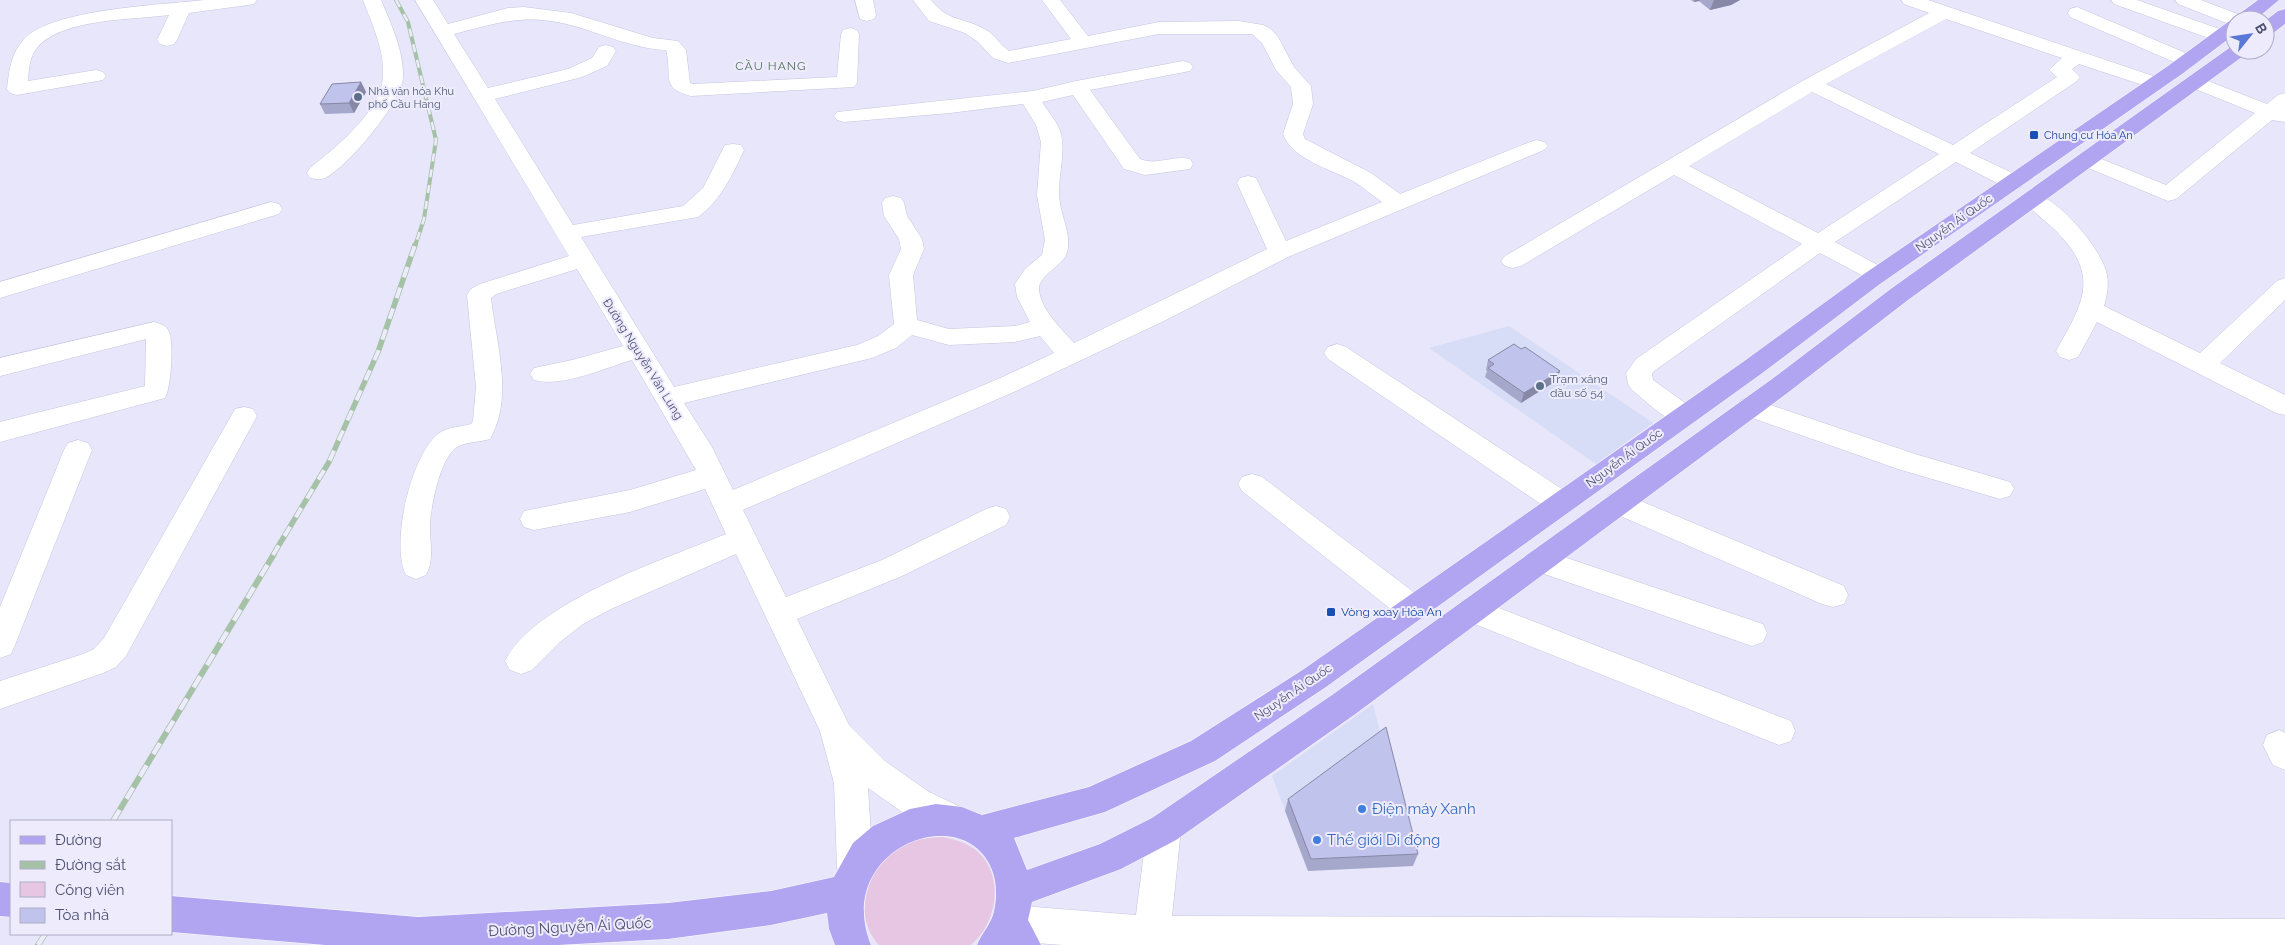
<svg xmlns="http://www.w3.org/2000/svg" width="2285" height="945" font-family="Raleway,sans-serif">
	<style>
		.commercial { fill: #d7ddf6 }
		.green { fill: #e6c6e2 }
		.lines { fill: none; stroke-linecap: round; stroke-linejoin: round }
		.minor-casing { stroke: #c5c5df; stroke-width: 1 }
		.major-casing { stroke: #fff; stroke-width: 1 }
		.minor { fill: #fff; fill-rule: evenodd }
		.major { fill: #b1a5f1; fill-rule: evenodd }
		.rail-far2-casing { stroke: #a5c2a7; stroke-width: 4 }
		.rail-far1-casing { stroke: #a5c2a7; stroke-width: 5.5 }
		.rail-casing { stroke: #a5c2a7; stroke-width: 6 }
		.rail-far2 { stroke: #eeebfd; stroke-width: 2.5; stroke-dasharray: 8; stroke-linecap: butt }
		.rail-far1 { stroke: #eeebfd; stroke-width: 4; stroke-dasharray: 11; stroke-linecap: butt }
		.rail { stroke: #eeebfd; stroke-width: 4.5; stroke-dasharray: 13; stroke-linecap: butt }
		.wall { fill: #a5a8cb }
		.shaded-wall { fill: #8688a5 }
		.building { fill: #c0c3ec; stroke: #8688a5 }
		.service-dot { fill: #5c6f8a; stroke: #eeebfd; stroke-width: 2 }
		.transit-dot { fill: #1a4fb4; stroke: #eeebfd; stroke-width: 2 }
		.shop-dot { fill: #3f7fe0; stroke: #eeebfd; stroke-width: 2 }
		.labels { text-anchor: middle; stroke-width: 4; stroke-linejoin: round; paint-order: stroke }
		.far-service-label { font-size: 11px; fill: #4e5e75; stroke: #eeebfd; text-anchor: start }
		.far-transit-label { font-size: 11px; fill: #164399; stroke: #eeebfd; text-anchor: start }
		.far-quarter-label { font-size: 12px; letter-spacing: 1px; fill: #54725a; stroke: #eeebfd }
		.street-label { font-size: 12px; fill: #4d5170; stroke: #eeebfd }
		.service-label { font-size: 12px; fill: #4e5e75; stroke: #eeebfd; text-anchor: start }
		.transit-label { font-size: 12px; fill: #164399; stroke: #eeebfd; text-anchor: start }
		.near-shop-label { font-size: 15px; fill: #366cbe; stroke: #eeebfd; text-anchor: start }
		.near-street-label { font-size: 15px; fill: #4d5170; stroke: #eeebfd }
	</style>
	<rect width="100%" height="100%" fill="#e8e6fa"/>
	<g class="commercial">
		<path d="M1509,326L1653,423L1596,464L1429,348Z"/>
		<path d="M1373,704L1413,866L1308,871L1272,776Z"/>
	</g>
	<path class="green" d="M943,837C956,840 968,843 978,852C1005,877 997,923 971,945H879C851,913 867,867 902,846C914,838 929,838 943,837Z"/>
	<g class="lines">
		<g class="minor-casing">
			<g id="minor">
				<path d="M204,0H257L254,4L248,5L189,13L177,40L174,44L167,46L160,44L157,40L169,15C133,20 61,18 37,48C29,57 29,70 28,81L96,70L103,72L106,76L103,80L17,95L10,93L7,89C9,71 11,53 24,39C52,9 161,5 204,0Z"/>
				<path d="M363,0H381C391,24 404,51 403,77C402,102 348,167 325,178C320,180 316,179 310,178L307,173L310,168C335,148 381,111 383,77C385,51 372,24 363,0Z"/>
				<path d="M415,0H433L448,24L508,8L524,7L571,13L653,38L678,41L686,50L690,83L693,84L837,77L841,34L843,30L850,28L857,30L859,34L857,83L854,87L691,96C659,88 673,75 666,50C633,49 602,33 570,25C525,13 497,23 454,34L488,88L568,69L592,58L599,47L606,45L613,47L616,51L607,66L582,77L495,99L573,225L683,206L703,188L725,145L733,144L741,145L744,150C732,176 721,200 698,217L581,237L674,387L857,345L878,336L894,324L889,275L901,249L899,239L884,216L882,203L885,198L893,196L901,198L904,203L907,216L922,239L924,249L913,275L917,320L949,329L1015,326L1030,322L1017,297L1015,284L1025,269L1042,255L1045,240L1037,195L1041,142L1036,125L1023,104L950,113L844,122L837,120L834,116L837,112L1033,91L1076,81L1183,61L1190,63L1193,67L1190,71L1090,90L1140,159C1156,166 1173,155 1190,159L1193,164L1190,169L1145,175L1124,169L1073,95L1042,102C1048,112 1058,122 1061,134C1066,157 1056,180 1060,203C1062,219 1073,238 1066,255C1060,267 1038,276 1039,290C1041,310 1061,328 1074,343L1267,249L1237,183L1240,178L1248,176L1256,178L1286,241L1382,202C1372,195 1363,187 1353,181C1330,169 1292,159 1283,134L1293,104L1291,87L1276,70L1262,43L1252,34H1159L1008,63L993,58L978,42L965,33L929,21L913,0H931C947,22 965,17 986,30C995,35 1000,45 1009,51L1071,39L1042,0H1060L1088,36L1159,22L1239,21L1263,25L1271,29L1278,37L1294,67L1311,86L1313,104L1303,134L1305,139L1371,173L1400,194L1530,142L1537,140L1544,142L1548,146L1544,150L1288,257L1166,320L1016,391L743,510L786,597L882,560L986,509L996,506L1006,509L1010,517L1006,525L902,576L797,619L849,725L885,761L929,792L967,810L972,821L967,832L955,837L905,814L868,788L873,868L867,880L855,885L843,880L837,868L834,783L820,731L736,554L611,609L583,624L560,642L532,670L521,674L510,670L505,661C535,601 666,559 726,534L705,489L630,512L534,530L524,527L520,519L524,511L630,490L696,470L632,360C605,368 560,388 534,380L530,374L534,368L572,360L623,346L577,269L496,294L491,298C496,343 514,397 490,439C481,442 465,442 457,447C440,458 432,503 430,522C429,540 435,559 426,575L416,579L406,575C390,545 411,455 438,434C446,427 461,427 471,424L473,421L476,387L467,295L471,289L480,284L569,256ZM912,335L949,345L1015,342L1040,336L1054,353L998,379L733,490L712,447L684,403L872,358L896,348Z"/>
				<path d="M855,0H873L876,15L874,19L867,21L860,19Z"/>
				<path d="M1901,0H1928L2162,79L2165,83L2162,87L2155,89L2079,64L2072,69L2080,77L2077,81L1970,153L2021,177L2024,182L2021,187L2013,189L2005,187L1956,162L1835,242L1887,270L1891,275L1887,280L1879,283L1871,280L1820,253L1654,371L1652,374L1653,380L1692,408L1696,415L1692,422C1670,428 1649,403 1632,390L1628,384L1626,373L1636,359L1802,244L1674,175L1521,266L1513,268L1505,266L1501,261L1505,256L1804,80L1929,13L1904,4ZM1946,19L2062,58L2049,70L2057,77L1953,145L1826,84ZM1812,92L1939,154L1818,233L1689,166Z"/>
				<path d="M2111,0H2137L2228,32L2230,36L2228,40L2221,42L2214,40L2114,4Z"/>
				<path d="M2175,0H2201L2243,16L2245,20H2235V25L2229,24L2178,4Z"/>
				<path d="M2077,7L2195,57L2198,61L2195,65L2188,67L2181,65L2070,17L2068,13L2070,9Z"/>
				<path d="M2195,76L2267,104L2278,95L2285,93V122L2272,120L2176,199L2168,201L2081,165L2078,160L2081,155L2089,154L2166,185L2255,113L2188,86L2185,82L2188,78Z"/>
				<path d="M2034,193C2060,200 2102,249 2107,275C2109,285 2107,296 2104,306L2200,353L2277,281L2285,278V300L2220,363L2285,395V415L2276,413L2097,322L2078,357L2069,360L2060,357L2056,351C2084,301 2101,275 2054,229C2044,219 2031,211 2023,200L2026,195Z"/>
				<path d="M271,202L279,204L282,209L279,214L0,298V282Z"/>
				<path d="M154,322C161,324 166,325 169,332C174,343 171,388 165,398L0,442V422L145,386L146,339L0,376V358Z"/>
				<path d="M1337,344L1346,347L1571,495L1575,503L1571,511L1561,514L1551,511L1328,359L1324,353L1328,347Z"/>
				<path d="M1750,398L1915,454L2010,482L2014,489L2010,496L2000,499L1898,469L1741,414L1737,407L1741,400Z"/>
				<path d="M244,407L253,409L257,416L126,656L116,667L103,673L0,709V681L83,654L94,649L104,638L235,409Z"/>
				<path d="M78,440L88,443L92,450L15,645L11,654L0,658V607L64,450L68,443Z"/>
				<path d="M1252,474L1262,477L1424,600L1428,609L1424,618L1413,621L1402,618L1242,491L1238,484L1242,477Z"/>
				<path d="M1619,492L1844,586L1848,595L1844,604L1833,607L1822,604L1609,511L1605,503L1609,495Z"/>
				<path d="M1540,549L1763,624L1767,633L1763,642L1752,646L1530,569L1525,561L1530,553Z"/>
				<path d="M1473,598L1791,721L1795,731L1791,741L1779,745L1462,619L1458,610L1462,601Z"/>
				<path d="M2279,730L2285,733V770L2273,765L2263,745L2267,735Z"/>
				<path d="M1164,813L1176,818L1181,829L1172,916L2285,919V945H1063L1009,941L996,936L991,923L996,910L1009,905L1136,915L1147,829L1152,818Z"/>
			</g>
		</g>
		<g class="major-casing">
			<g id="major">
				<path d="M2258,0H2279L2255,20H2235V34L2182,74L1880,284L1761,374L1326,687L1215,761L1105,812L1014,838L1027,870L1100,844L1152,818L1332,695L1772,379L1892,288L2232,46L2235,45V50H2249L2246,54L1908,300L1790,391L1354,715L1176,840L1121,869L1032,902L1028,920L1041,945H977C981,934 992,923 994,911C997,898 997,883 992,870C965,798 832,848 871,945H835L829,929L827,913L771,925L668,939L558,945H325L171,932V896L418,917L668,903L771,891L834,877L853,843L873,826L910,809L936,804L962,807L982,815L1089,787L1191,741L1304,669L1743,362L1864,274L2168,66Z"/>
				<path d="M2285,9V24L2272,34L2265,36V21L2278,11Z"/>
				<path d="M0,882L11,883V917L0,916Z"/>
			</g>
		</g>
		<use href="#minor" class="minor"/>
		<use href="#major" class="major"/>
		<g class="rail-far2-casing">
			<path id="rail-far2" d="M396,0L408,22L436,140L424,219L415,246"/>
		</g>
		<g class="rail-far1-casing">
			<path id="rail-far1" d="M273,555L329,462L378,352L415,245"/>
		</g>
		<g class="rail-casing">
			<g id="rail">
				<path d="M113,821L274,554"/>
				<path d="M38,945L45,934"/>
			</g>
		</g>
		<use href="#rail-far2" class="rail-far2"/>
		<use href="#rail-far1" class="rail-far1"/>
		<use href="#rail" class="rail"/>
	</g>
	<g class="wall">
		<path d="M1691,0H1740L1731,5L1710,10L1699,1L1694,2Z"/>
		<path d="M361,82L366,92L354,113L325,114L320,104Z"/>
		<path d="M1521,349L1560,371L1556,381L1521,403L1485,377L1487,371L1486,370L1488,360Z"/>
		<path d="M1288,799L1418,854L1413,866L1308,871L1285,811Z"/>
	</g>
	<g class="shaded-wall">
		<path d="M1695,0H1700L1699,1L1694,2Z"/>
		<path d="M1714,0H1740L1731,5L1710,10Z"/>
		<path d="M361,82L366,92L354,113L349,103Z"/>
		<path d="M1560,371L1556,381L1521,403L1524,393Z"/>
	</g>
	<g class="building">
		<path d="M361,82L349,103L320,104L332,84Z"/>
		<path d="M1514,344L1521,349L1525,347L1560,371L1524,393L1488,368L1494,364L1488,360Z"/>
		<path d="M1386,727L1418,854L1311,859L1288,799Z"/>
	</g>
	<g class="service-dot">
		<circle cx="358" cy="97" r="5"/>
		<circle cx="1540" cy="386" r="5"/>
	</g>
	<g class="transit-dot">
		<rect x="2029" y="130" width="10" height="10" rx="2.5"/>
		<rect x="1326" y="607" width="10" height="10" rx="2.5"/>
	</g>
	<g class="shop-dot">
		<circle cx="1362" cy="809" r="5"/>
		<circle cx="1317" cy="840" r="5"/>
	</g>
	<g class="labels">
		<g class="far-service-label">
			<text x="368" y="95">Nhà văn hóa Khu<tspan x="368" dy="13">phố Cầu Hang</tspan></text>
		</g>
		<g class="far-transit-label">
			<text x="2044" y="139">Chung cư Hóa An</text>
		</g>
		<g class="far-quarter-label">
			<text x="771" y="70">CẦU HANG</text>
		</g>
		<g class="street-label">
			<text transform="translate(1954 223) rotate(-35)" y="4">Nguyễn Ái Quốc</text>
			<text transform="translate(643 359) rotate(58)" y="4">Đường Nguyễn Văn Lung</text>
			<text transform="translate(1624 458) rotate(-36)" y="4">Nguyễn Ái Quốc</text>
			<text transform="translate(1293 692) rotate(-34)" y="4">Nguyễn Ái Quốc</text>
		</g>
		<g class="service-label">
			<text x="1550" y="383">Trạm xăng<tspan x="1550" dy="14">dầu số 54</tspan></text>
		</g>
		<g class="transit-label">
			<text x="1341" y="616">Vòng xoay Hóa An</text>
		</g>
		<g class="near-shop-label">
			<text x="1372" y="814">Điện máy Xanh</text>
			<text x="1327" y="845">Thế giới Di động</text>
		</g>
		<g class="near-street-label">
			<text transform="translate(570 927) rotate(-3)" y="5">Đường Nguyễn Ái Quốc</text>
		</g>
	</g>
	<rect x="10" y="820" width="162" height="115" fill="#eeebfd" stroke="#aeadc5"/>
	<rect x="20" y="836" width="25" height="8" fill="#b1a5f1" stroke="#aeadc5"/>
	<text x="55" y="845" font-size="15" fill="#4d5170">Đường</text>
	<rect x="20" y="861" width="25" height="8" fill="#a5c2a7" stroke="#aeadc5"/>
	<text x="55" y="870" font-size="15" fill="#4d5170">Đường sắt</text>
	<rect x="20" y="882" width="25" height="15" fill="#e6c6e2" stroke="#aeadc5"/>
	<text x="55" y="895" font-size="15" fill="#4d5170">Công viên</text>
	<rect x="20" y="908" width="25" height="15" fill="#c0c3ec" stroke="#aeadc5"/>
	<text x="55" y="920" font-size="15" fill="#4d5170">Tòa nhà</text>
	<g transform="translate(2250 35) rotate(60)"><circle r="24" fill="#eeebfd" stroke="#aeadc5"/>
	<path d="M0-4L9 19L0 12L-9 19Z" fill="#5877d7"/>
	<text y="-8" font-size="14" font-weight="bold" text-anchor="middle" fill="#4d5170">B</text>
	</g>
</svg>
